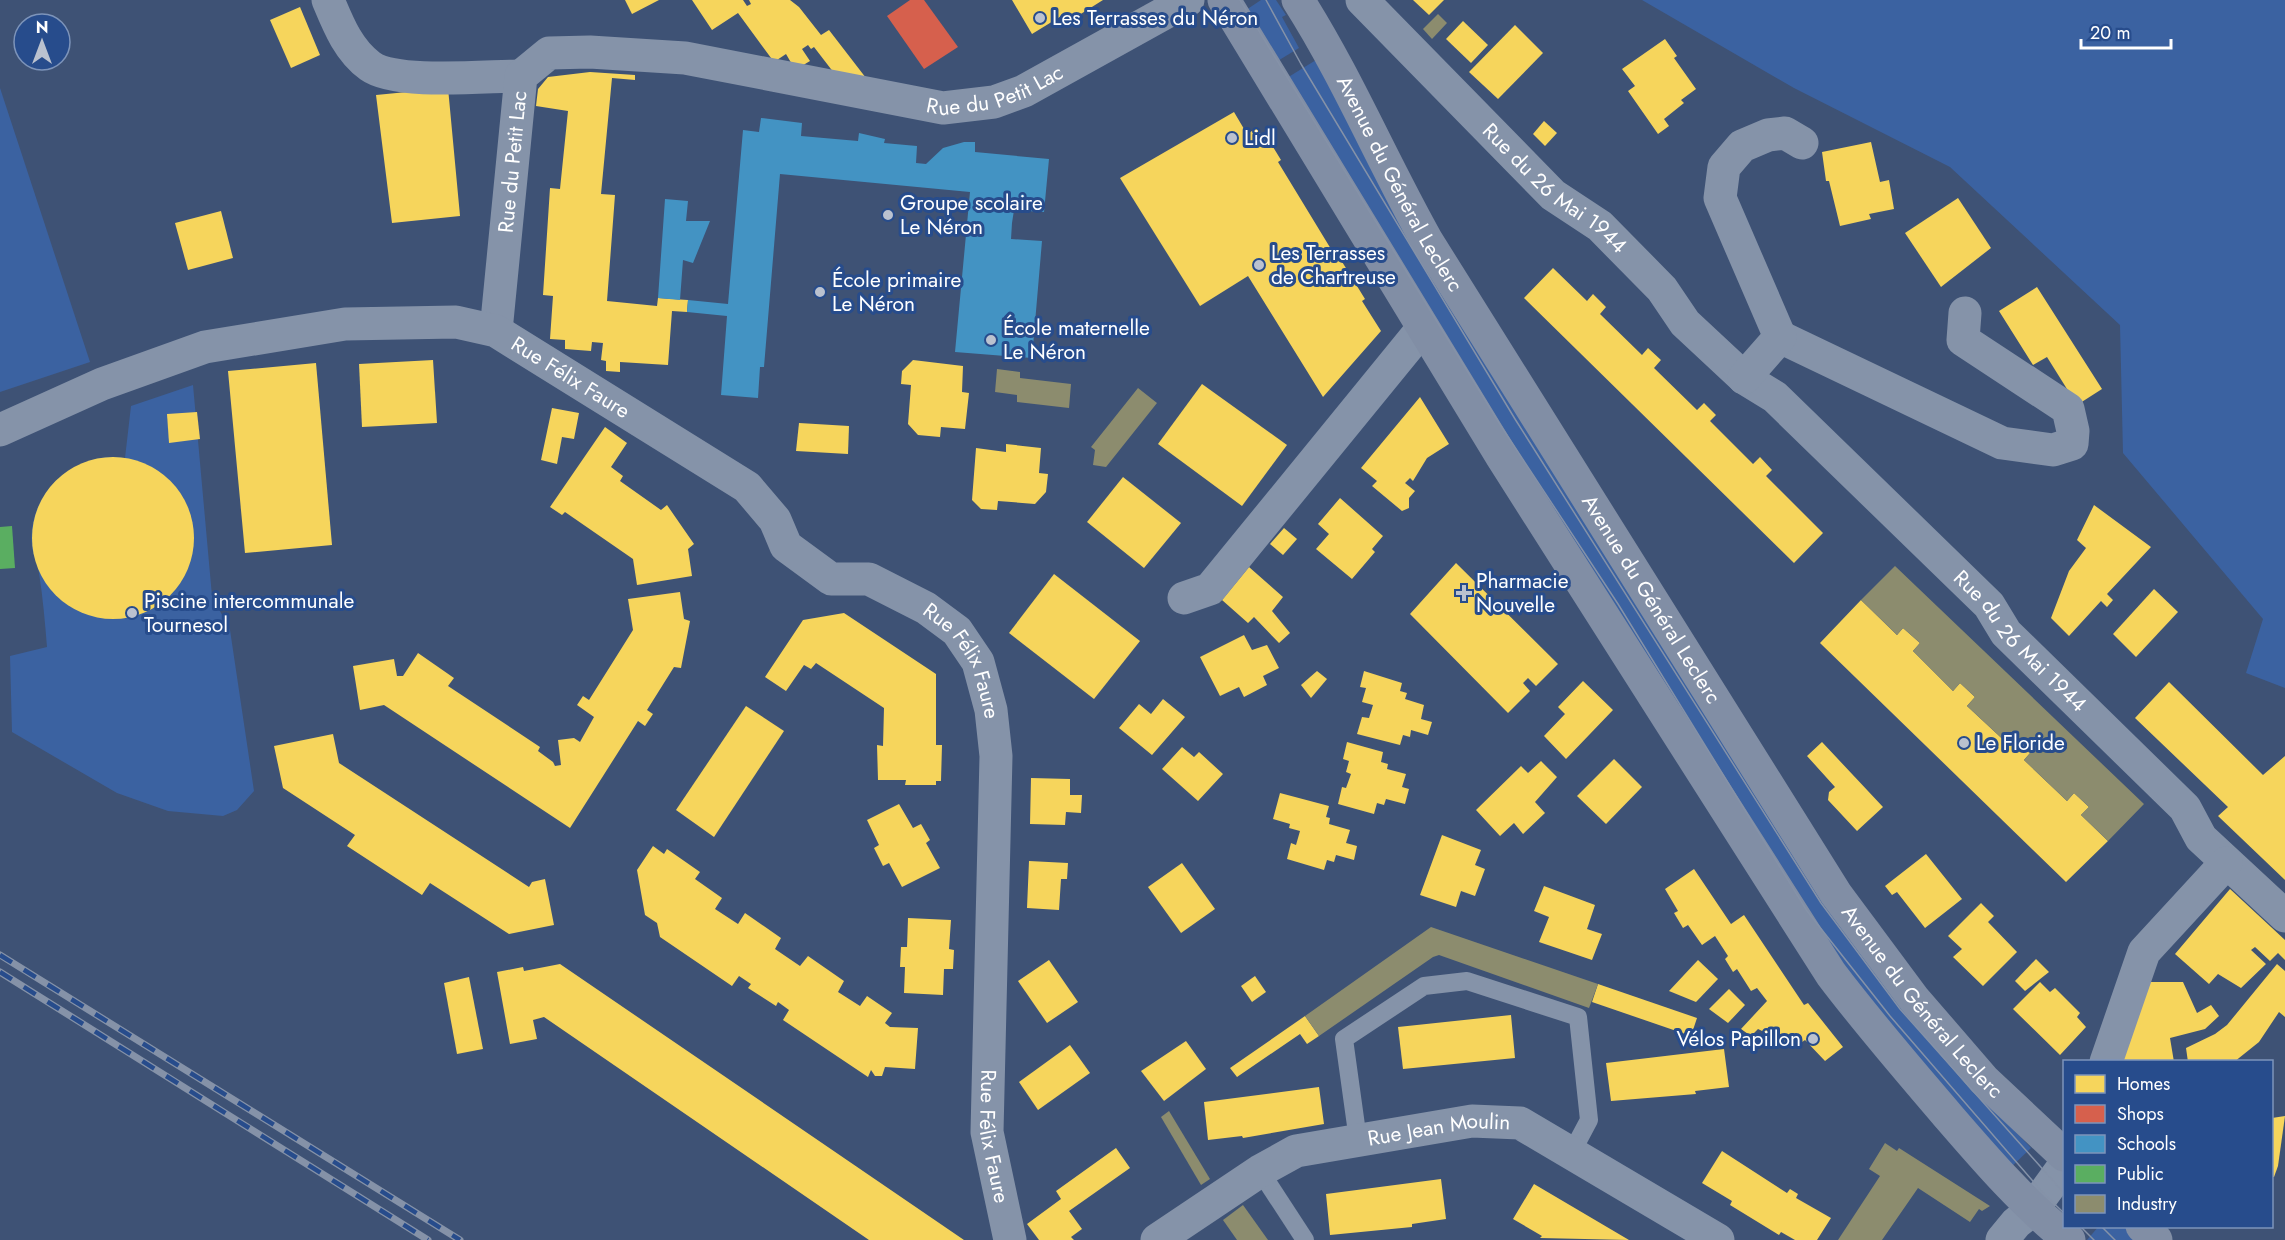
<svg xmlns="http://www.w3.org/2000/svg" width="2285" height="1240" font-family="Jost,sans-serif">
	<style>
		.green { fill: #3b62a1 }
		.homes { fill: #f6d55c }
		.shops { fill: #d6604d }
		.schools { fill: #4393c3 }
		.public { fill: #5aae61 }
		.industry { fill: #8c8c6e }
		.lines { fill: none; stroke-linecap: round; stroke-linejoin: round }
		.service { stroke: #8593a9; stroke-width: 18 }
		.minor { stroke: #8593a9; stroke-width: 33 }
		.tertiary { stroke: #8593a9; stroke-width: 33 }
		.secondary { stroke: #818ea5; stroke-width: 33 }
		.tram { stroke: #8592a8; stroke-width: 1.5 }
		.rail-casing { stroke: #8592a8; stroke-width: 7 }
		.rail { stroke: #274c8c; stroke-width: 4.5; stroke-dasharray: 14; stroke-linecap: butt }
		.poi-dot { fill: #bbc2cf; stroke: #274c8c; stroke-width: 2 }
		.labels { text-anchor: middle; stroke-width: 6; stroke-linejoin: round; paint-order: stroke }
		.poi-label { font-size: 21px; fill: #fff; stroke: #274c8c; text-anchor: start }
		.street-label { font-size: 21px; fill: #fff; stroke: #274c8c }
	</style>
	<rect width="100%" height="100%" fill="#3e5275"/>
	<g class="green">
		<path d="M1261,0H1276L1286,15L1282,17L1299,48L1271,65L1240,14Z"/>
		<path d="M1642,0H2285V688L2246,673L2263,619L2123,453L2120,325L1950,167L1794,88Z"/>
		<path d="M1316,60L1415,243L2013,1129L2031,1148L2007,1171L1838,969L1282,81Z"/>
		<path d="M0,88L90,362L0,392Z"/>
		<path d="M193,385L212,596L230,630L254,791L237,810L223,816L168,811L117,793L12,732L10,656L47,647C45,623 43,598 39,573C38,564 33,556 32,546C28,516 46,483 72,469C89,459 106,455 125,458L131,406Z"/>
		<path d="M2099,1226L2126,1227L2140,1240H2087Z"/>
	</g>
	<g class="homes">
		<path d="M625,0H659L632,14Z"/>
		<path d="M692,0H743L747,6L751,4L749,0H790L799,7L821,35L829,30L866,78L834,73L814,47L811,49L808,45L802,49L810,61L800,67L793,66L786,54L774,62L738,13L712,30Z"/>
		<path d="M1012,0H1103L1068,22L1063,15L1032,34Z"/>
		<path d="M1413,0H1444L1429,15Z"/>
		<path d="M300,7L320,55L291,68L270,20Z"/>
		<path d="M1463,21L1488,45L1471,63L1446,39Z"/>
		<path d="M1515,25L1543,53L1498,99L1469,72Z"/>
		<path d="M1665,39L1677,56L1674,58L1696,89L1681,100L1684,103L1664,119L1669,126L1658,134L1628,91L1635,86L1622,69Z"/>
		<path d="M590,72L635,75V80L612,78L601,194L615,195L607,301L657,306L658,298L688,300L687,312L672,311L668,365L620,362V372L606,371V361L601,360L603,343L592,342L591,351L565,349V340L550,339L553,296L543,295L550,188L560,189L568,111L536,106L538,89L548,77Z"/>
		<path d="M448,88L460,216L392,223L376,95Z"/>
		<path d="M1234,112L1247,134L1257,128L1264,139L1267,137L1281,160L1278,162L1334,254L1336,252L1365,299L1362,301L1381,331L1323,397L1248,276L1200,306L1120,178Z"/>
		<path d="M1544,121L1557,133L1545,146L1533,134Z"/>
		<path d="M1871,142L1880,182L1889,180L1894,209L1869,214L1871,219L1840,226L1829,181H1826L1822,152Z"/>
		<path d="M1958,198L1991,248L1941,287L1905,233Z"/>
		<path d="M221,211L233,258L188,270L175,223Z"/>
		<path d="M1553,268L1587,301L1593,294L1606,307L1600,314L1642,355L1648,348L1661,360L1654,368L1697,410L1704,403L1716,415L1710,421L1753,464L1760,457L1772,470L1766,476L1823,533L1794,563L1524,298Z"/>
		<path d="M2037,287L2102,389L2077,405L2047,357L2033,365L1999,311Z"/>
		<path d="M433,360L437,423L362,427L359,364Z"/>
		<path d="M913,360L963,366L962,392L969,393L965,429L941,427L940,437L918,435L908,424L911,385L901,384L902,371Z"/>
		<path d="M316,363L332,545L245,553L228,371Z"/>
		<path d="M1202,384L1287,445L1242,506L1158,444Z"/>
		<path d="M1420,397L1449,444L1427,458L1413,481L1410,478L1405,483L1415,491L1409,498V508L1402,511L1372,486L1377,481L1361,468Z"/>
		<path d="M552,408L579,413L574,439L562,437L557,464L541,460Z"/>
		<path d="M197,412L200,439L169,443L167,414Z"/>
		<path d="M799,423L849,426L848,454L796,451Z"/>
		<path d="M605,427L627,443L611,467L623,476L620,481L661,510L667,505L694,544L688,549L692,576L637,585L633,559L565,512L562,515L550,507Z"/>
		<path d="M1006,444L1041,448L1039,473L1048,474L1046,492L1035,504L998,501L997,510L981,509L972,500L976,448L1006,452Z"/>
		<circle cx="113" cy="538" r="81"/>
		<path d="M1123,477L1181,523L1144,568L1087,522Z"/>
		<path d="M1340,498L1383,536L1372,549L1375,552L1352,579L1316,549L1329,534L1318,524Z"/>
		<path d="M2094,505L2151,547L2107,594L2113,600L2107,607L2101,601L2069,636L2051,618L2069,571L2086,548L2077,540Z"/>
		<path d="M1284,528L1297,539L1283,555L1270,544Z"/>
		<path d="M1456,563L1558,664L1536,686L1528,678L1523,683L1530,691L1508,713L1410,614Z"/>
		<path d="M1249,567L1283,597L1272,611L1290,633L1279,643L1254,617L1248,623L1222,600Z"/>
		<path d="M1054,574L1140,641L1094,699L1009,633Z"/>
		<path d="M2154,589L2178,612L2136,657L2113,634Z"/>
		<path d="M680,592L684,619L690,621L681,668L674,667L647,710L653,714L645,726L638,721L570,828L384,705L360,710L353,666L394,659L397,676H403L418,653L454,678L448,686L540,747L538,751L553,762L555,766L561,765L558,740L574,738L580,742L594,717L577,705L583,696L589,700L633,630L628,599Z"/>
		<path d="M1861,600L1897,635L1903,628L1920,643L1913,651L1953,691L1960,683L1975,697L1967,706L2010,746L2017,739L2031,752L2024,760L2067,801L2074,793L2089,807L2081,815L2108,841L2066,882L1820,643Z"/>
		<path d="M844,613L936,674V745H942L941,781H936V785H905L906,780H878L877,745L883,746L884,708L816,663L811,669L804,665L786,691L765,677L803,620Z"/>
		<path d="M1244,635L1252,650L1267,645L1279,668L1263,676L1267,685L1244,697L1239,687L1220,696L1200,657Z"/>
		<path d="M1317,671L1327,679L1311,698L1301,685Z"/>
		<path d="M1364,671L1402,683L1400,691L1407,693L1405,699L1424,705L1421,719L1432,722L1428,735L1411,730L1410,737L1403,735L1400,745L1357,734L1362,717L1369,718L1373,705L1362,702L1366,688L1360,687Z"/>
		<path d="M1583,681L1613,710L1566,759L1544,736L1565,714L1558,707Z"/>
		<path d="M2169,682L2263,775L2285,756V880L2218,816L2228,807L2135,718Z"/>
		<path d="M1163,699L1185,717L1152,755L1119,728L1139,704L1151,714Z"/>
		<path d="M746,706L784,731L714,837L676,810Z"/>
		<path d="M333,734L339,763L529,887L532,882L545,879L554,925L509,934L430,883L422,895L347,846L355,835L283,788L274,746Z"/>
		<path d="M1347,742L1383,752L1381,762L1388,764L1387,769L1406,774L1402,787L1409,789L1405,804L1386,799L1384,805L1377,803L1374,814L1338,804L1342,787L1346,788L1351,774L1346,772L1349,761L1343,759Z"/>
		<path d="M1822,742L1883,807L1857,831L1828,800L1829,792L1835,787L1807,756Z"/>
		<path d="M1182,747L1194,757L1199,752L1223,774L1198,801L1162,769Z"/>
		<path d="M1614,759L1642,787L1606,824L1577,796Z"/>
		<path d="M1541,761L1557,777L1535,802L1545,813L1523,834L1514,823L1500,836L1476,810L1521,766L1528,773Z"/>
		<path d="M1031,778L1070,779V795H1082L1081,813L1066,812L1065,825L1030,824Z"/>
		<path d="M1280,793L1329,806L1326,817L1330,818L1329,824L1350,830L1346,843L1357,846L1354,860L1336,855L1334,862L1327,860L1324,870L1287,859L1291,843L1296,845L1300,831L1289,828L1290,824L1273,819Z"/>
		<path d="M899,804L913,828L921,824L930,840L926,843L940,868L902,887L889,863L883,866L874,848L879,845L867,820Z"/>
		<path d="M1442,835L1481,850L1475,865L1485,869L1475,896L1461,891L1456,907L1420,895Z"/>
		<path d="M653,846L664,854L667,849L700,872L695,879L722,898L715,909L738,924L745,913L781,938L775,949L800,966L808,956L844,981L838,992L860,1006L867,996L892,1013L885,1023L890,1027L918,1028L915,1069L885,1067L882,1076H875L871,1070L868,1077L783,1020L789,1010L778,1002L776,1006L748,988L751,984L739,976L732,986L660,937L657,923L645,915L637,870Z"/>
		<path d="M1926,854L1962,899L1925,928L1897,892L1892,895L1885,886Z"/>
		<path d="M1029,861L1068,863L1067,879H1061L1059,910L1027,908Z"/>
		<path d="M1182,863L1215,909L1181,933L1148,887Z"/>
		<path d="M1694,869L1731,924L1744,915L1804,1005L1808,1003L1843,1047L1825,1061L1805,1040L1795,1047L1758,1029L1751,1036L1741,1029L1767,1001L1757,988L1751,991L1737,969L1733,972L1725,959L1728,956L1715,936L1702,945L1688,925L1683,928L1674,913L1678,911L1665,889Z"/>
		<path d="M1544,886L1595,905L1587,929L1602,934L1592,960L1539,942L1549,917L1534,911Z"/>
		<path d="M2230,889L2285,940V960L2278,953L2270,961L2255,947L2251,950L2266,964L2241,988L2218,974L2209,984L2175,954Z"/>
		<path d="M1981,903L1994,916L1988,922L2017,952L1983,986L1953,957L1962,949L1948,936Z"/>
		<path d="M908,918L951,920L949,949L954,950L953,969H944L943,995L904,993L905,967H900L901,947H907Z"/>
		<path d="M2036,959L2049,972L2025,991L2015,981Z"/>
		<path d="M1049,960L1078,1002L1047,1023L1018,981Z"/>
		<path d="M1698,960L1718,979L1696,1002L1669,991Z"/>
		<path d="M560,964L964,1240H869L544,1017L533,1020L537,1039L510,1044L497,972L523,967L524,971Z"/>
		<path d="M2277,964L2285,971V1017L2279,1012L2259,1042L2234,1062H2188L2186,1048L2215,1034L2227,1025Z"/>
		<path d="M1255,976L1266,992L1252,1002L1241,986Z"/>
		<path d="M469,977L483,1049L457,1054L444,983Z"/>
		<path d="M2040,982L2050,992L2055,988L2080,1013L2077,1017L2086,1027L2060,1055L2013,1009Z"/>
		<path d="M2147,982H2183L2197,1013L2211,1005L2219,1016L2205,1029L2170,1038L2174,1062H2122Z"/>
		<path d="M1598,984L1697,1018L1691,1036L1592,1002Z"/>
		<path d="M1729,989L1745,1005L1728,1023L1709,1009Z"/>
		<path d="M1511,1015L1515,1058L1403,1069L1398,1027Z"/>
		<path d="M1305,1016L1319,1036L1307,1044L1300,1034L1237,1077L1230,1068Z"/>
		<path d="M1186,1041L1206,1069L1164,1101L1141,1071Z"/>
		<path d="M1070,1045L1090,1073L1038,1110L1019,1082Z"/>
		<path d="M1724,1049L1729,1087L1695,1091L1696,1094L1611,1101L1606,1063Z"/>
		<path d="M1319,1087L1324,1124L1243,1138L1242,1136L1208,1140L1204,1102Z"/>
		<path d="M2285,1116L2278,1166L2274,1177H2272V1118Z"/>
		<path d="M1116,1148L1130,1168L1069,1211L1082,1229L1071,1237L1074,1240H1039L1027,1224L1061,1199L1056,1191Z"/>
		<path d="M1722,1151L1787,1193L1790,1189L1798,1194L1796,1198L1831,1218L1817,1240H1795L1781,1232L1779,1235L1730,1205L1732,1201L1702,1183Z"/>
		<path d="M1441,1179L1446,1219L1412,1224V1227L1330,1235L1326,1194Z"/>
		<path d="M1534,1184L1629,1240L1540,1238L1542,1236L1513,1219Z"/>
	</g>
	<path class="shops" d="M910,0H924L958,47L924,69L887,16Z"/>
	<g class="schools">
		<path d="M761,118L802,123L801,136L858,141L859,133L885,139L884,143L917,146L916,163L926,164L943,148L964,142H975V152L1049,159L1044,212L1014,210L1012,223L1011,239L1042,241L1032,358L955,352L970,192L780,174L764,367H760L758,398L721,395L727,316L687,312L688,300L728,304L743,130L759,132Z"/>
		<path d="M665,199L688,201L686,221H710L693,263L683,260L680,300L658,298Z"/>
	</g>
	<path class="public" d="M12,526L15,568L0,569V527Z"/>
	<g class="industry">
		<path d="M1438,14L1447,23L1432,39L1423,29Z"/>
		<path d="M997,369L1020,372V378L1071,384L1069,408L1017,402V395L995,392Z"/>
		<path d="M1138,388L1157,403L1106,467L1093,465L1095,450L1091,447Z"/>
		<path d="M1895,566L2144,804L2108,841L2081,815L2089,807L2074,793L2067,801L2024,760L2031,752L2017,739L2010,746L1967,706L1975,697L1960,683L1953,691L1913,651L1920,643L1903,628L1897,635L1861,600Z"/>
		<path d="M1431,927L1598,984L1589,1008L1439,955L1433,957L1319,1036L1305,1016Z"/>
		<path d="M1169,1111L1210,1179L1201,1185L1161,1117Z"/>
		<path d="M1885,1143L1897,1151L1899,1148L1990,1206L1982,1211L1979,1209L1970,1222L1918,1188L1882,1240H1838L1880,1176L1869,1169Z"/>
		<path d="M1243,1205L1268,1240H1237L1223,1220Z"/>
	</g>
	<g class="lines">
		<g class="service">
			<path d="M1358,1140L1344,1039L1424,986L1467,981L1578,1017L1589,1120L1572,1152"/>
			<path d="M1260,1171L1305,1240"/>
		</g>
		<g class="minor">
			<path d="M328,0C338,24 348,50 370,66C396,85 486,76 521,76"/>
			<path id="s1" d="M1362,0L1553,195L1600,226L1662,289L1685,323L1744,378L1775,397L1989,605L2006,633L2185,808L2201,838L2285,916"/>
			<path id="s2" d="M496,331L521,76L549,53L590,52L685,58L943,108L994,102L1024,91L1188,0"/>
			<path d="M1780,337L2002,443L2053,450L2072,444L2073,431L2068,409L1963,340L1965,313"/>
			<path d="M1744,378L1780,337L1720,198L1724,167L1742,146L1768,135L1785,133L1802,143"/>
			<path d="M1184,598L1210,589L1423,328"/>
			<path d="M2106,1062L2144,952L2226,863"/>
			<path id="s3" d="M1157,1240L1260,1171L1296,1151L1472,1121L1520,1123L1718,1240"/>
			<path d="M2002,1240L2016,1223L2032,1210L2064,1166"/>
		</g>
		<path class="tertiary" id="s4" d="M0,430L102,384L205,347L345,324L456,322L496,331L747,487L775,520L786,546L831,579H869L926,608L957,631L978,662L991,710L996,756L987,1132L1010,1240"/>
		<g class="secondary">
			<path d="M1224,0L1502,457L1831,974C1868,1023 1908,1069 1948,1116C1986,1160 2023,1203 2069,1240"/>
			<path id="s5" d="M1298,0C1347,77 1382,161 1427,241L1836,894L1914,999L1984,1080L2064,1155"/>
			<path d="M2142,1226L2156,1240"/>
		</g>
		<g class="tram">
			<path d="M1240,0L1501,426L1618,604L1807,911L1890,1016L2044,1194L2064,1213"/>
			<path d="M1266,0L1301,64L1515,419L1821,903L1900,1009L2064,1193"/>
			<path d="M2080,1226L2094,1240"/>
			<path d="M2101,1226L2115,1240"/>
		</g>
		<g class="rail-casing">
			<g id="rail">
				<path d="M0,955L460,1240"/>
				<path d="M0,972L428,1240"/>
			</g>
		</g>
		<use href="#rail" class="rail"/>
	</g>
	<g class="poi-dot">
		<circle cx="1040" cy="18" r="6"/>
		<circle cx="1232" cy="138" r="6"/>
		<circle cx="888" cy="215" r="6"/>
		<circle cx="1259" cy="265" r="6"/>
		<circle cx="820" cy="292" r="6"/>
		<circle cx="991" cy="340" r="6"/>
		<path d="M1461 584h6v6h6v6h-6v6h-6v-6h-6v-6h6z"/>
		<circle cx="132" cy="613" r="6"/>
		<circle cx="1964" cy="743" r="6"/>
		<circle cx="1813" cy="1039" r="6"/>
	</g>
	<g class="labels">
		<g class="poi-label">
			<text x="1052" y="25">Les Terrasses du Néron</text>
			<text x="1244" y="145">Lidl</text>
			<text x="900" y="210">Groupe scolaire<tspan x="900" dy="24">Le Néron</tspan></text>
			<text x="1271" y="260">Les Terrasses<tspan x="1271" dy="24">de Chartreuse</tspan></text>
			<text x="832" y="287">École primaire<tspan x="832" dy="24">Le Néron</tspan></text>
			<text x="1003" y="335">École maternelle<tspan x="1003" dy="24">Le Néron</tspan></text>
			<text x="1476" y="588">Pharmacie<tspan x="1476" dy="24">Nouvelle</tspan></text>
			<text x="144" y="608">Piscine intercommunale<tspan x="144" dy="24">Tournesol</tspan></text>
			<text x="1976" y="750">Le Floride</text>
			<text x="1801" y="1046" text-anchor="end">Vélos Papillon</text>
		</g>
		<g class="street-label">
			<text dy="7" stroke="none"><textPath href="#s2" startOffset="746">Rue du Petit Lac</textPath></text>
			<text dy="7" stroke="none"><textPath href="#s2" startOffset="170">Rue du Petit Lac</textPath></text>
			<text dy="7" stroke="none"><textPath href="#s5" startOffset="210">Avenue du Général Leclerc</textPath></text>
			<text dy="7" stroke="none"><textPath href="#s1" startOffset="270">Rue du 26 Mai 1944</textPath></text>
			<text dy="7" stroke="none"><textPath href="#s4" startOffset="603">Rue Félix Faure</textPath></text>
			<text dy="7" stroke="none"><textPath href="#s5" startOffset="696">Avenue du Général Leclerc</textPath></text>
			<text dy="7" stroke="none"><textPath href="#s1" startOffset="922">Rue du 26 Mai 1944</textPath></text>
			<text dy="7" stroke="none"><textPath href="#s4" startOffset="1107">Rue Félix Faure</textPath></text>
			<text dy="7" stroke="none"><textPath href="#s5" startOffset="1182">Avenue du Général Leclerc</textPath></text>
			<text dy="7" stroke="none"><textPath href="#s3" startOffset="310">Rue Jean Moulin</textPath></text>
			<text dy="7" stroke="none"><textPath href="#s4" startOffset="1593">Rue Félix Faure</textPath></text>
		</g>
	</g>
	<rect x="2063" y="1060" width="210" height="168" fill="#274c8c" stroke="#7d94ba" stroke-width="1.5"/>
	<rect x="2075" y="1075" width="30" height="18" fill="#f6d55c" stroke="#7d94ba" stroke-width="1.5"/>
	<text x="2117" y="1090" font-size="18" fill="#ffffff">Homes</text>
	<rect x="2075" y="1105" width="30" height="18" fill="#d6604d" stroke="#7d94ba" stroke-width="1.5"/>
	<text x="2117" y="1120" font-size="18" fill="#ffffff">Shops</text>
	<rect x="2075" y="1135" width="30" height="18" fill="#4393c3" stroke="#7d94ba" stroke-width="1.5"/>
	<text x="2117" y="1150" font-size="18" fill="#ffffff">Schools</text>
	<rect x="2075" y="1165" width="30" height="18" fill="#5aae61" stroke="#7d94ba" stroke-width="1.5"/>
	<text x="2117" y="1180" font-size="18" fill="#ffffff">Public</text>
	<rect x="2075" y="1195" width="30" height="18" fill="#8c8c6e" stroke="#7d94ba" stroke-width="1.5"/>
	<text x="2117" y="1210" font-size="18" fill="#ffffff">Industry</text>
	<g transform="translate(42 42)"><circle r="28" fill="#274c8c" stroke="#7d94ba" stroke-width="1.5"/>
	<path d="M0-4.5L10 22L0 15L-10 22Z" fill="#bbc2cf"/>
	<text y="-9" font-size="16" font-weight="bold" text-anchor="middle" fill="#ffffff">N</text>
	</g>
	<path d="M2081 39v9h90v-9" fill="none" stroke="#ffffff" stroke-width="3"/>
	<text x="2090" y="39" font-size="18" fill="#ffffff" stroke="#274c8c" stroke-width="4.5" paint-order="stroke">20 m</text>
</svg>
